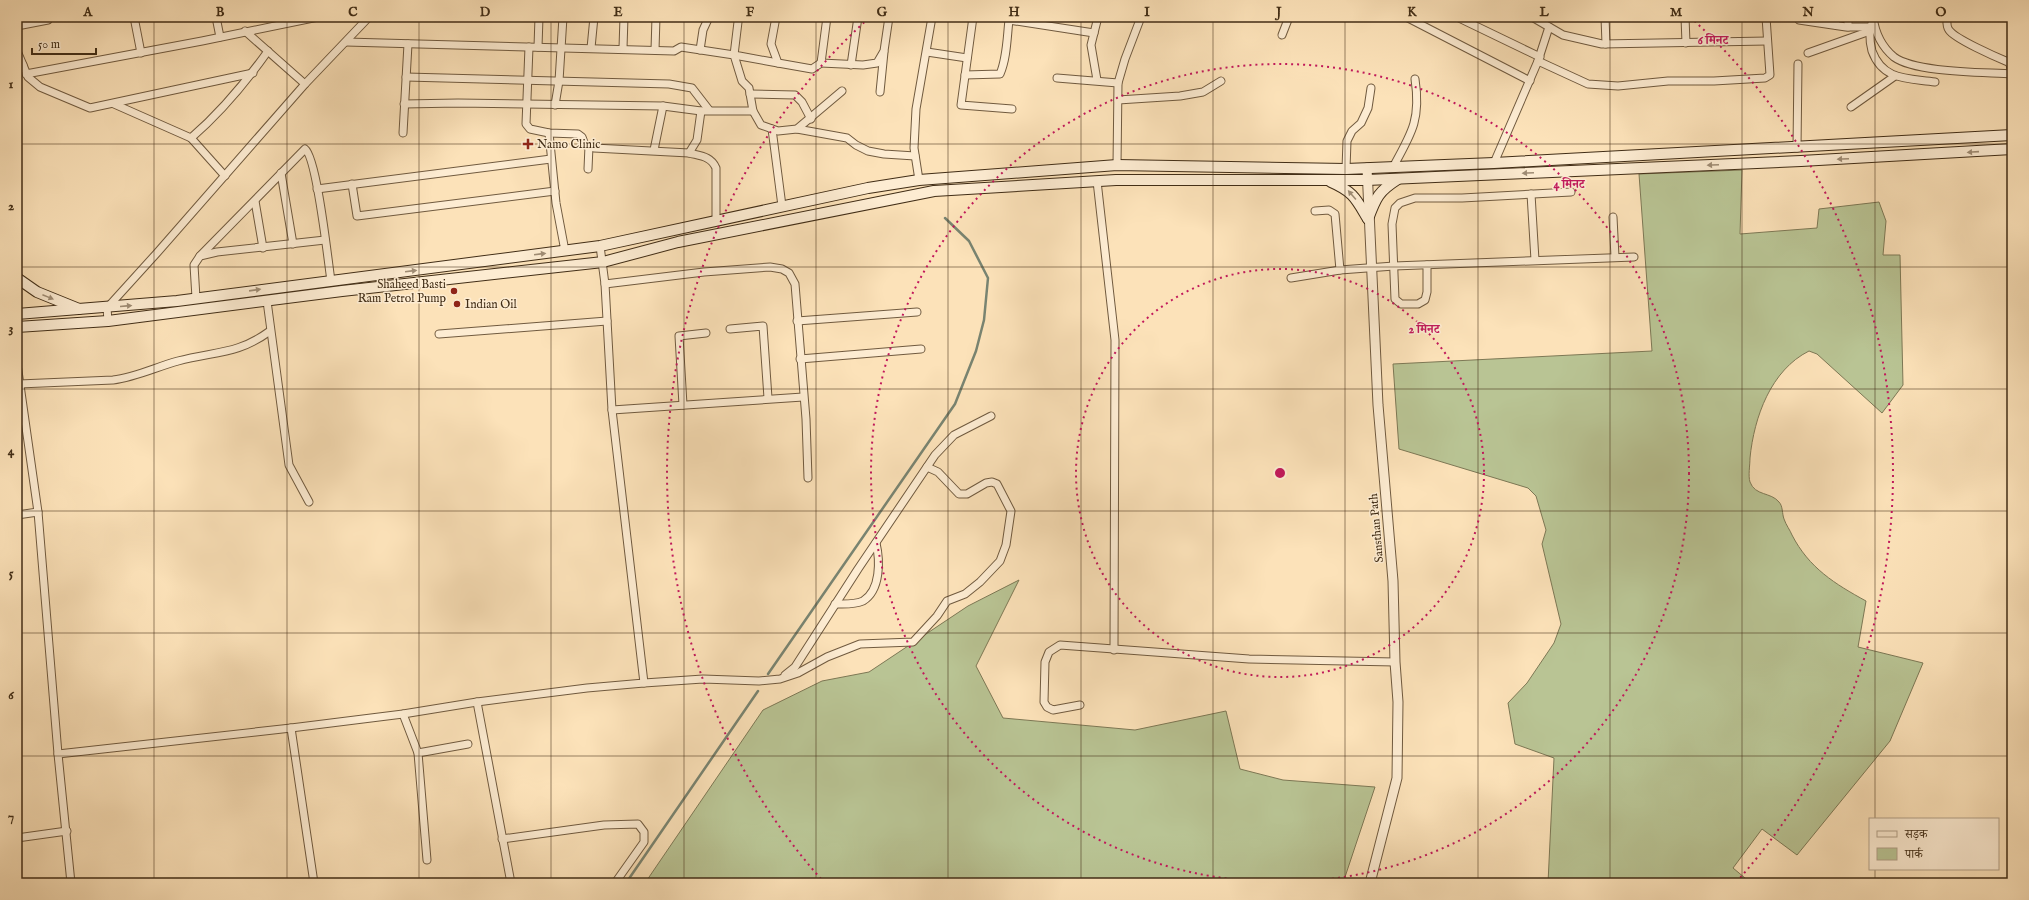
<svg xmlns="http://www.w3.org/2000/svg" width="2029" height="900" font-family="'IM FELL English','Noto Serif Devanagari',serif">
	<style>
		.green { fill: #b9c494; stroke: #7d7855 }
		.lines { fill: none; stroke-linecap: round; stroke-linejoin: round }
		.stream { stroke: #798471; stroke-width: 2.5 }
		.minor-casing { stroke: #705a3f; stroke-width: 9 }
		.tertiary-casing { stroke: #705a3f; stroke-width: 11 }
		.secondary-casing { stroke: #412d16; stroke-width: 12 }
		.minor { stroke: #fdecd2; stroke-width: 7 }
		.tertiary { stroke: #fdecd2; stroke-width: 9 }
		.secondary { stroke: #fdecd2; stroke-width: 10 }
		.oneway { fill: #9f8c74 }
		.grid { fill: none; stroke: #412d16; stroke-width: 1; stroke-opacity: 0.55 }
		.ring { fill: none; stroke: #c2185b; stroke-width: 2; stroke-dasharray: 2 4 }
		.poi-dot { fill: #8f2418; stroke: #fdecd2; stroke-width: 1.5 }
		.labels { text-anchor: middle; stroke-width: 3; stroke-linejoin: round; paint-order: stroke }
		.poi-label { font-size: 12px; fill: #412d16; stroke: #fdecd2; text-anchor: start }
		.street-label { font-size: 12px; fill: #412d16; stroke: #fdecd2 }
		.centre { fill: #c2185b; stroke: #fdecd2; stroke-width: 2 }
		.ring-label { font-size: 12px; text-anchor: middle; font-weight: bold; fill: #c2185b; stroke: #fdecd2; stroke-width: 3; stroke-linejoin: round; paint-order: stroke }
		.neatline { fill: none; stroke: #412d16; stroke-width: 1.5 }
		.grid-label { font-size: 13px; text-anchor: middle; font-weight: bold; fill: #412d16 }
	</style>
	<rect width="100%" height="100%" fill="#fce2b9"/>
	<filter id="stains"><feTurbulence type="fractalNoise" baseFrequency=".005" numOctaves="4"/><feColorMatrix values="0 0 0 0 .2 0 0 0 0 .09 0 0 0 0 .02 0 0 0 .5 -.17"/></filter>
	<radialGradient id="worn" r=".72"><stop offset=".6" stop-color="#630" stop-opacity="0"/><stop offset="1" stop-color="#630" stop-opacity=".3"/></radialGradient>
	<g class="green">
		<path d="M1742,170L1740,234L1817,228L1819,209L1879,202L1886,221L1883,255H1900L1903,385L1882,413L1817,354L1809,351C1771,370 1754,417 1750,458C1750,465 1748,476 1750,482C1755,496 1771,492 1779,502C1783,506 1782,514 1784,519C1786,525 1790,530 1792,535C1809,568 1835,584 1866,601L1858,647L1923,663L1890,741L1797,855L1762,829L1733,868L1751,883H1548L1554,758L1515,744L1508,703L1527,683L1554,643L1561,624L1542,544L1546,530L1536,496L1528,488L1399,449L1393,364L1652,351L1639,174Z"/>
		<path d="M1019,580L976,666L1003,718L1135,730L1226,711L1240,769L1283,780L1375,787L1343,883H645L763,710L822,681L869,672L968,606Z"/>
	</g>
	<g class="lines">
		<g class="stream">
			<path d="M768,674L955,404L976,351L984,320L988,278L969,241L945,218"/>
			<path d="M626,883L758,691"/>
		</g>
		<g class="minor-casing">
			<g id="minor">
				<path d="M134,17L141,53"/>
				<path d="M216,17L220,37"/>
				<path d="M776,17L771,44L778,63L812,69L821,63"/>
				<path d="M827,17L821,63L863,65L877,63L884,51L889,17"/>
				<path d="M973,17L961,105L1012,109"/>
				<path d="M1406,17L1530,81"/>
				<path d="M1457,17L1540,57"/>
				<path d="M1532,17L1563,35L1602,44L1767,41"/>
				<path d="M1605,17L1606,44"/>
				<path d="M1685,17L1686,43"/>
				<path d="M1835,17L1836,25"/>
				<path d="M1848,17V27"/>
				<path d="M1873,17C1875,32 1882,47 1894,57C1916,73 1984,72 2012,74"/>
				<path d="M1947,17C1947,21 1946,26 1949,30C1955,39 1996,57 2008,62L2010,64L2012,74"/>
				<path d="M1009,20L1094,33"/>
				<path d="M1799,20L1846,27H1870"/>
				<path d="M1873,20C1869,30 1869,40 1872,51C1883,81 1908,78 1935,82"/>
				<path d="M738,22L734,55L778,63"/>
				<path d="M17,26L48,20V17"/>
				<path d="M245,31L305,84"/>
				<path d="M1282,35L1289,17"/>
				<path d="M346,42L674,51L681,47L734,55L742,81L749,88L753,111L761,125L778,131L797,129L842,91"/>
				<path d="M529,47L526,124L530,129L549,133L578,134L582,137L585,145L594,148L689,153L697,140L701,111"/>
				<path d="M538,47L539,17"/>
				<path d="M591,48L594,17"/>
				<path d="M623,48L624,17"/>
				<path d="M655,50L656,17"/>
				<path d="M700,50L703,30L709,17"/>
				<path d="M17,51L23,65"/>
				<path d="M927,52L967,58"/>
				<path d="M1808,53L1870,31"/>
				<path d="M1538,61L1588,84L1618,86L1668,81H1714L1765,78L1770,75L1766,17"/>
				<path d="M851,65L858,17"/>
				<path d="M17,68L23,65L28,77L40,87L90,108L253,73"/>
				<path d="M26,74L202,41L318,17"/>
				<path d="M965,75L1000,74C1007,58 1007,37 1009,20L1006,17"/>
				<path d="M406,77L669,84L692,88L709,110"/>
				<path d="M1057,78L1118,83"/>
				<path d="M1097,80L1091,45L1098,17"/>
				<path d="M880,92L884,52"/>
				<path d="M750,94L795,95L802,102L811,119"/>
				<path d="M1118,100L1180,96L1203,92L1221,81"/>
				<path d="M114,104L191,138C220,113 246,82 268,51"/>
				<path d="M404,104L458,103L663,106L701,111H753"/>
				<path d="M555,105L559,81L563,17"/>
				<path d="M1851,107L1895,76"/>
				<path d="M772,129L782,206"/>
				<path d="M797,129L847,138L856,145L868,151L884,154L915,156"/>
				<path d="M403,133L408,44"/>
				<path d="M549,133L556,203L565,251"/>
				<path d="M191,138L225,176"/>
				<path d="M1797,148L1798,64"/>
				<path d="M654,150L663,106"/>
				<path d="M689,153C700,156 711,156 716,168V221"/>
				<path d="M1494,163L1538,61L1549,27"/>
				<path d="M1117,165L1118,83L1125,59L1141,17"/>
				<path d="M1393,167C1412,133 1421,119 1415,79"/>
				<path d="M588,169L589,146"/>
				<path d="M1346,169L1347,141L1352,131L1361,123L1368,108L1371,88"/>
				<path d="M281,173L293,244"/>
				<path d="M919,180L914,148L916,109L932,17"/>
				<path d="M1097,181L1115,340L1114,650"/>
				<path d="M352,184L357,216L555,191"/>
				<path d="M317,189L551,159"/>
				<path d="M1531,194L1535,260"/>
				<path d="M255,201L263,248"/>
				<path d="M1315,211L1329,210L1335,214L1340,270"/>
				<path d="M1613,217L1615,257"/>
				<path d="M200,256L305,149C317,158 328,261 331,281"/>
				<path d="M1427,265V292L1425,300L1418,304H1401L1395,299L1392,224L1395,208L1400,203L1415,198H1462L1571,192"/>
				<path d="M1291,278L1340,270L1394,266L1634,257"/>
				<path d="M605,284L704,272L770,267L782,269L789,273L795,284L806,419L808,478"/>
				<path d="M196,298L194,265L200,256L217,252L325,240"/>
				<path d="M267,301L289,465L309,502"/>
				<path d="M108,321L107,308L156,254L305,84L369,17"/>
				<path d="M797,321L917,312"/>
				<path d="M730,329L763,326L768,398"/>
				<path d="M439,334L607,321"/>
				<path d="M800,359L921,349"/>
				<path d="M17,364L38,512L58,754L71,883"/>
				<path d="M19,384L113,380C136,377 156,367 178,361C215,351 237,355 270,331"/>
				<path d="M683,405L679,336L706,333"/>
				<path d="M612,410L803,397"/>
				<path d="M17,515L38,512"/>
				<path d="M835,604C844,604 854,605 863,601C881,590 880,560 876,543"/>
				<path d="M785,675L795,667L858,569L935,455L954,435L991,416"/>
				<path d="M644,683L703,679L759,681L780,679L798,673L827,657L860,644L913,642L937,616L947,601L965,594L980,582L1000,561L1006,545L1011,511L997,484L992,482L986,483L967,494H959L938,472L927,467"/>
				<path d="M477,702L511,883"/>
				<path d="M1080,705L1053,710L1047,707L1044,702L1045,662L1049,652L1060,645L1249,659L1395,662"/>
				<path d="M403,714L418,753L427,860"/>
				<path d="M291,728L314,883"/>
				<path d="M418,753L468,744"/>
				<path d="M58,754L291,728L403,714L477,702L587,688L644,683L612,410L605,284L600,246"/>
				<path d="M17,838L67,831"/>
				<path d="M502,839L604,825L638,824L644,832V842L615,883"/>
			</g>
		</g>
		<g class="tertiary-casing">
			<path id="tertiary" d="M1367,168L1378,405L1393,581L1395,662L1398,702L1397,778L1370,883"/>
		</g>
		<g class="secondary-casing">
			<g id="secondary">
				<path d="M1331,182C1354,192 1356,199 1368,219"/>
				<path d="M1368,219C1376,197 1379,191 1398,179"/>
				<path d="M17,278L37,292L79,309"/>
				<path d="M17,314L177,301L600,246L868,188L919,180L1117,165L1346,169L1494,163L2012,135"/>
				<path d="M17,327L108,321L342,291L603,262L678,242L934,191L1116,180H1367L1801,161L2012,149"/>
			</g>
		</g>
		<use href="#minor" class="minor"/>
		<use href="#tertiary" class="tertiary"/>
		<use href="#secondary" class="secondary"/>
	</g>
	<defs><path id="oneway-solid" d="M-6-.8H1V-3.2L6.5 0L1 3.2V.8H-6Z"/></defs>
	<g class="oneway">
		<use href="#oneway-solid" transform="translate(1973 152) rotate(176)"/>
		<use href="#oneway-solid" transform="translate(1843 159) rotate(177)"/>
		<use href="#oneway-solid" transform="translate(1713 165) rotate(177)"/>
		<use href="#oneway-solid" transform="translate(1528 173) rotate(177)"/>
		<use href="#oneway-solid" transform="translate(1352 195) rotate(-131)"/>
		<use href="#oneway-solid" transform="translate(540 254) rotate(-7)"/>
		<use href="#oneway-solid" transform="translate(411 271) rotate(-7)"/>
		<use href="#oneway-solid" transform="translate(255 290) rotate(-8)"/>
		<use href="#oneway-solid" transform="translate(48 297) rotate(22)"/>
		<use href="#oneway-solid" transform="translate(126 306) rotate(-5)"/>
	</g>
	<path class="grid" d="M154,17V883M287,17V883M419,17V883M551,17V883M684,17V883M816,17V883M948,17V883M1081,17V883M1213,17V883M1345,17V883M1478,17V883M1610,17V883M1742,17V883M1875,17V819M17,144H2012M17,267H2012M17,389H2012M17,511H2012M17,633H2012M17,756H2012M1875,869V883"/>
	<g class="ring">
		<circle cx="1280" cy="473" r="204"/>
		<circle cx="1280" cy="473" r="409"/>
		<path d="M821 879A613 613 0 0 1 870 17M1690 17A613 613 0 0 1 1739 879"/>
	</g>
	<g class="poi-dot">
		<path d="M526 138h4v4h4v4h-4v4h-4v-4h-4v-4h4z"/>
		<circle cx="454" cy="291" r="4"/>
		<circle cx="457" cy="304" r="4"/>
	</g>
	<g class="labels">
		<g class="poi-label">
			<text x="537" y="148">Namo Clinic</text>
			<text x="446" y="288" text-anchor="end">Shaheed Basti<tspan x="446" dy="14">Ram Petrol Pump</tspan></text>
			<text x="465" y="308">Indian Oil</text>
		</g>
		<g class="street-label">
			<text transform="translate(1376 528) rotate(-95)" y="4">Sansthan Path</text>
		</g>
	</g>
	<circle cx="1280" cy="473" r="6" class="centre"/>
	<g class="ring-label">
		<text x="1713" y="44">6 मिनट</text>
		<text x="1569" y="188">4 मिनट</text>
		<text x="1424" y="333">2 मिनट</text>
	</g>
	<rect width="2029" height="900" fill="none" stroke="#fce2b9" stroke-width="44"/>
	<rect x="1869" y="818" width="130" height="52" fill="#fdecd2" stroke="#b2a087"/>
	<rect x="1877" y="831" width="20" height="6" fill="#fdecd2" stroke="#b2a087"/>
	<text x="1905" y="838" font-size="12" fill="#412d16">सड़क</text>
	<rect x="1877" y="848" width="20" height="12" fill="#b9c494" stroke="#b2a087"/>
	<text x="1905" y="858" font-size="12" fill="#412d16">पार्क</text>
	<path d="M32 48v6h64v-6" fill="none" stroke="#412d16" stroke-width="2"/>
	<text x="38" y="48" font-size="12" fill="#412d16" stroke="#fdecd2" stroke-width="3" paint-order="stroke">50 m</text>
	<rect x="22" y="22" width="1985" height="856" class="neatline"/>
	<g class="grid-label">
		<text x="88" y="16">A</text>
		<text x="220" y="16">B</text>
		<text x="353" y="16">C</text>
		<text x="485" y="16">D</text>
		<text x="618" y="16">E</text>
		<text x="750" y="16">F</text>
		<text x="882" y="16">G</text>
		<text x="1014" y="16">H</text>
		<text x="1147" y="16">I</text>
		<text x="1279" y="16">J</text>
		<text x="1412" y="16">K</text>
		<text x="1544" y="16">L</text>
		<text x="1676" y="16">M</text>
		<text x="1808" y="16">N</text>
		<text x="1941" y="16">O</text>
		<text x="11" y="88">1</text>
		<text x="11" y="210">2</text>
		<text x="11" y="332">3</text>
		<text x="11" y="455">4</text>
		<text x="11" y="577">5</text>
		<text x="11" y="699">6</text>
		<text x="11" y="821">7</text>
	</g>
	<rect width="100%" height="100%" filter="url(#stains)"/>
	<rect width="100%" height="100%" fill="url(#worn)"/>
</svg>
